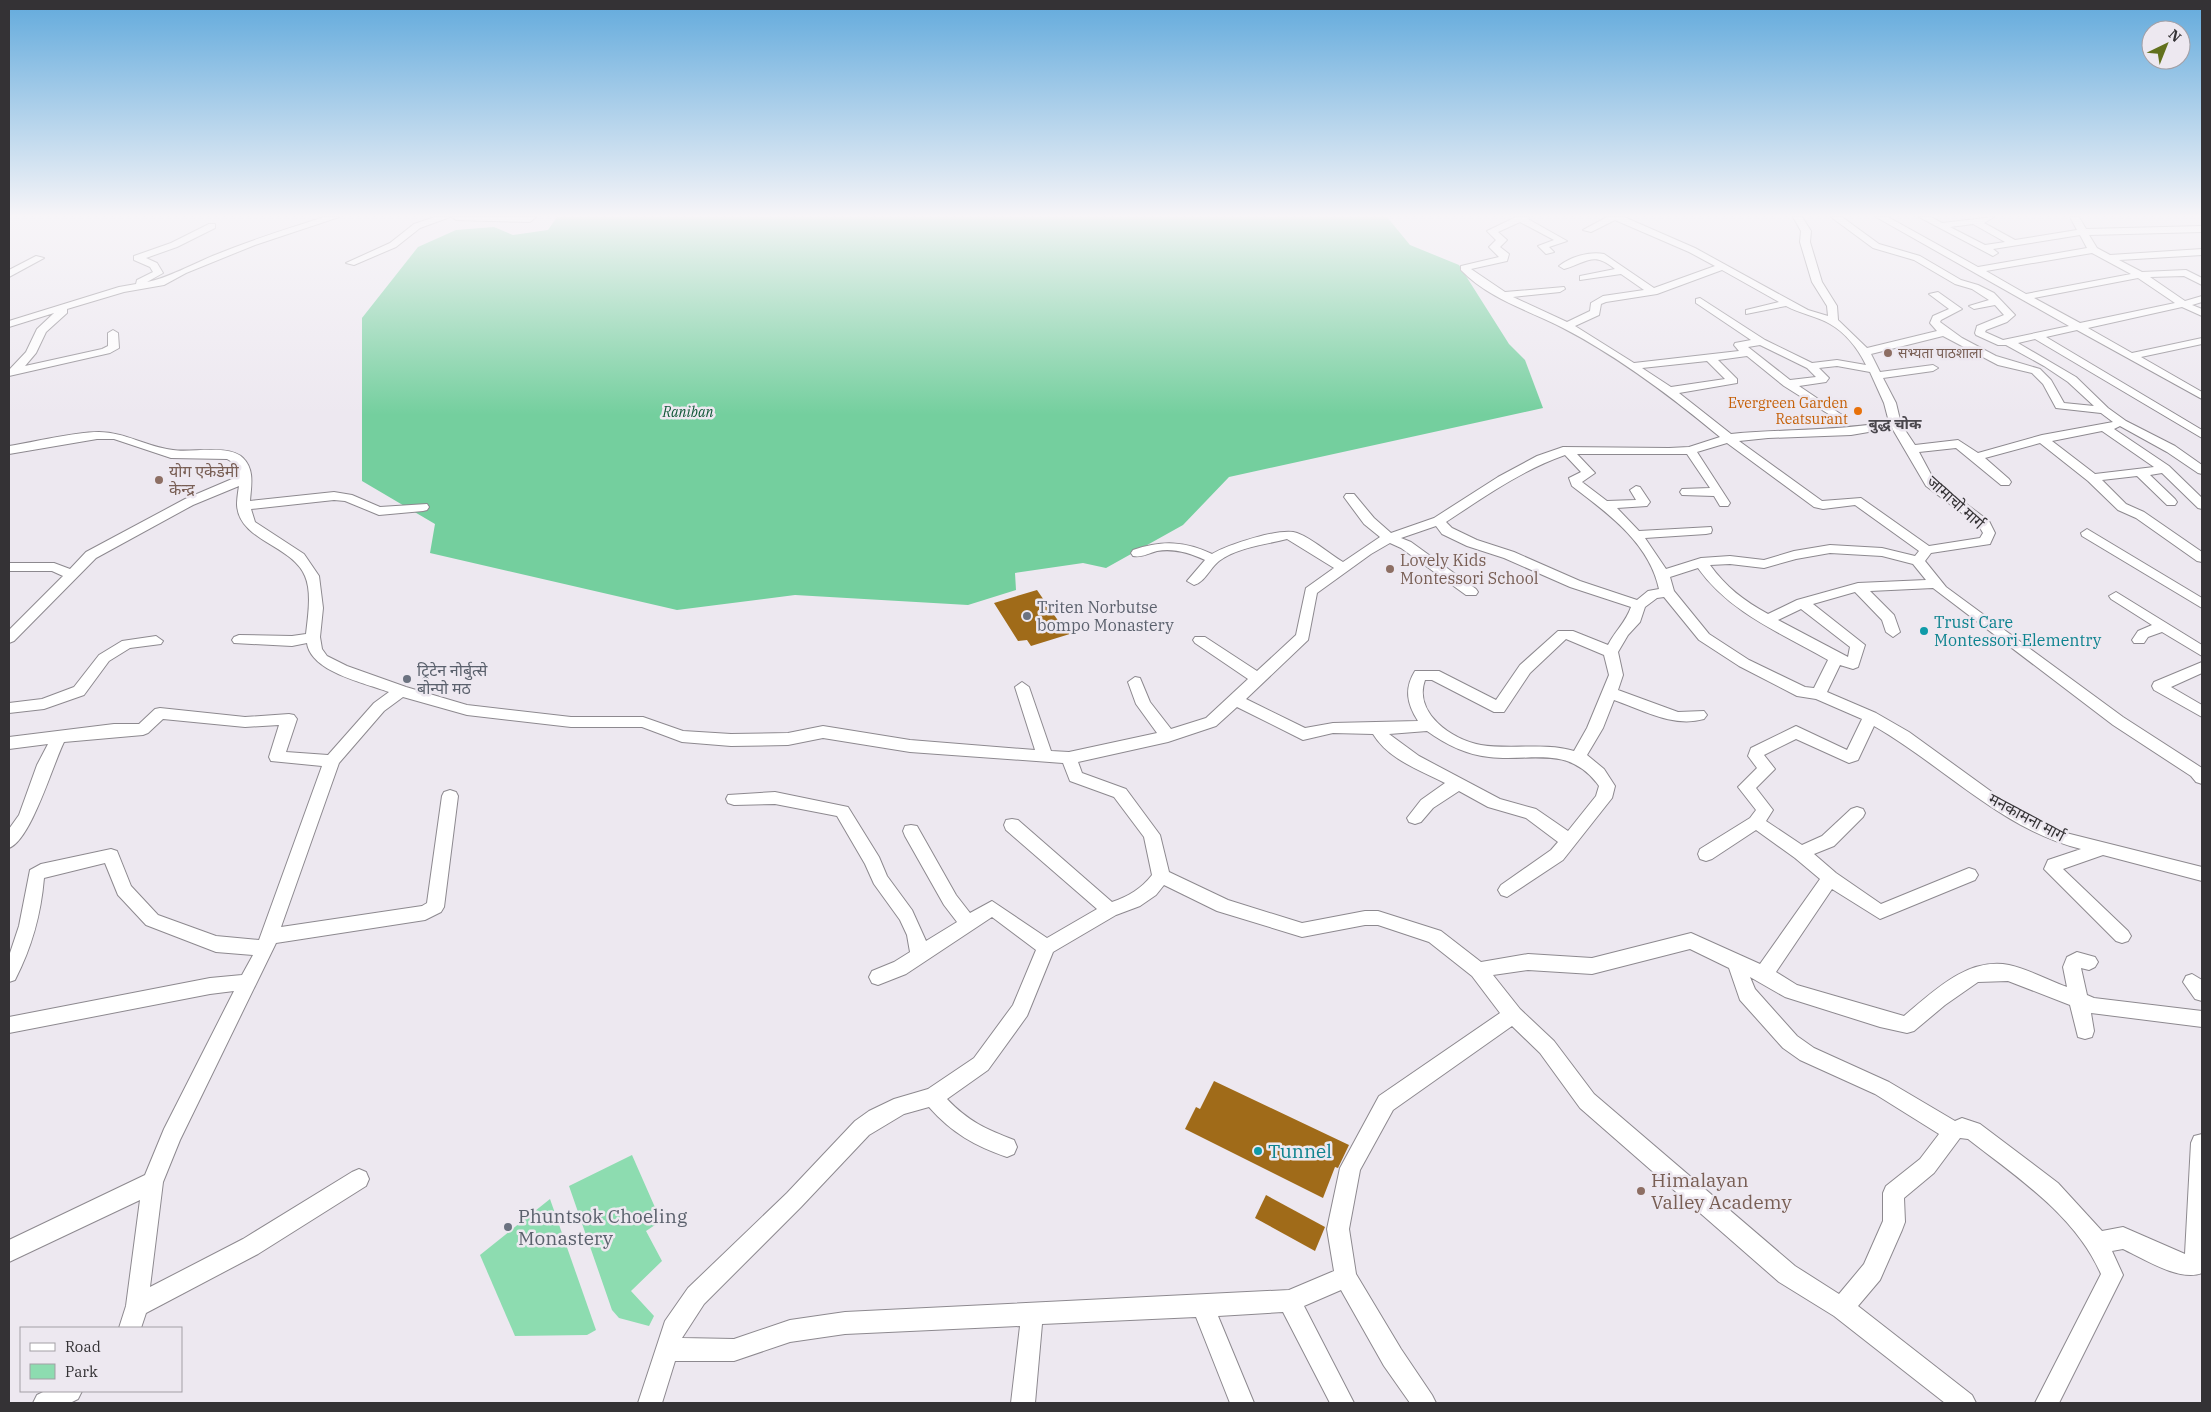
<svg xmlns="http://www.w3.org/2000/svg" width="2211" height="1412" font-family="'IBM Plex Serif','Noto Sans Devanagari',serif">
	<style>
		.green { fill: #8ddcb0 }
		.forest { fill: #74cf9e }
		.building { fill: #a06b19 }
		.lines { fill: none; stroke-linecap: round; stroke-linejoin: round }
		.minor-casing { stroke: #8d898f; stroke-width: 2 }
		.minor { fill: #fff; fill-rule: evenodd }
		.education-dot { fill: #8d6e63; stroke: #ede8f0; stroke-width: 2 }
		.food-dot { fill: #e8710a; stroke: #ede8f0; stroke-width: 2 }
		.worship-dot { fill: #6b7280; stroke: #ede8f0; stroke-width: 2 }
		.culture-dot { fill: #0f9aa8; stroke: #ede8f0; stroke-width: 2 }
		.labels { text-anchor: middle; stroke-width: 5; stroke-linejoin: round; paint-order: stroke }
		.far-education-label { font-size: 14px; fill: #785e54; stroke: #ede8f0; text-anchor: start }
		.far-food-label { font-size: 14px; fill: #c56008; stroke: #ede8f0; text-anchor: end }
		.far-park-label { font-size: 14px; font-style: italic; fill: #105737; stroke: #ede8f0 }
		.far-neighbourhood-label { font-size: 15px; font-weight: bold; fill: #4a474d; stroke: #ede8f0 }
		.education-label { font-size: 16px; fill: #785e54; stroke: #ede8f0; text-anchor: start }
		.street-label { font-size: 16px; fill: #343235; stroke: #ede8f0 }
		.worship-label { font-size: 16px; fill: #5b616d; stroke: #ede8f0; text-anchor: start }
		.culture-label { font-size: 16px; fill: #0d838f; stroke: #ede8f0; text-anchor: start }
		.near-culture-label { font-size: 19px; fill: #0d838f; stroke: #ede8f0; text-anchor: start }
		.near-education-label { font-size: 19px; fill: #785e54; stroke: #ede8f0; text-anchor: start }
		.near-worship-label { font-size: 19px; fill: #5b616d; stroke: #ede8f0; text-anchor: start }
	</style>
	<rect width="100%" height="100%" fill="#ede8f0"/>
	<g class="green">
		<path d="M632,1155L661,1221L646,1231L662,1261L631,1291L654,1316L649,1326L619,1318L612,1310L569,1186Z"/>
		<path d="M550,1199L596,1330L587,1335L515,1336L480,1255Z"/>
	</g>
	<path class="forest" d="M557,217H1387L1410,245L1459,265L1509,344L1525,360L1543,408L1229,477L1183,525L1106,568L1083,563L1015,573L1016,590L968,605L795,595L677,610L430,553L435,524L362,481V318L418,247L456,230L494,227L513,235L548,230Z"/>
	<g class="building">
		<path d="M1037,590L1059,622L1064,620L1073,633L1031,646L1027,640L1018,641L994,603Z"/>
		<path d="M1214,1081L1349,1145L1338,1168L1335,1167L1323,1198L1185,1129L1196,1107L1200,1109Z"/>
		<path d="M1266,1195L1325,1227L1315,1251L1255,1218Z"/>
	</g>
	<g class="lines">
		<g class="minor-casing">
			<g id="minor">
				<path d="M324,217H339L255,245L186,273L164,285L124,292L67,309V313L46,332L36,353L25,366L102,349L108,346V333L113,330L118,333L119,348L110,353L9,376V370L26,352L37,329L54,313L9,327V321L119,287L136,284L137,280L153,272L150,267L134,260V256L171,243L209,224H215V228L177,247L146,258L157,263L163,273L147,282C166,279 195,263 215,255C251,240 287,229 324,217Z"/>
				<path d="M435,217H450L420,228L396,247L354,265L346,263L390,243L414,224Z"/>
				<path d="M452,217H536L530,222L456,220Z"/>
				<path d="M1516,217H1529L1528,219L1567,241L1549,247L1554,252L1546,254L1538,246L1554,240L1520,222L1498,232L1507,240L1500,247L1509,254L1507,261L1471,269L1505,292L1564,287L1565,289L1560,292L1513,297L1567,322L1590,311L1591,303L1603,296L1644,290L1621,274L1580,280V276L1615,269C1593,251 1588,262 1564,269L1559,266C1570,257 1590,251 1604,254L1654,288L1715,266L1689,252L1615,220L1591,232L1583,230L1607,217H1624L1695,248L1808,310L1828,316L1827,306L1812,282L1800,242L1801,231L1793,217H1802L1811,231L1810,242L1822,282L1837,306L1838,320L1867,348L1937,331L1930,323L1933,316L1949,309L1929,294L1938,292L1962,309L1941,320L1940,322L1962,338L1996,356L2040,369L2051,380L2064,403L2094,406L2068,382L2044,366L2006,345H1998L1976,335L1975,333L1977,326L2004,315L1995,305L1974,309L1969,306L1989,300L1972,289L1955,284L1914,260L1873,248L1831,217H1842L1879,244L1920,256L1961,280L1978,285L1994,293L2015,315L2007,322L1986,330L1985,332L2003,340L2069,326L1876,217H1888L1978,267L2087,248L2080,235L1993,249L1998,253L1993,256L1919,217H1931L1942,223L1994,217L1984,223L2015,240L2077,230L2070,217H2079L2086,229L2202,226V232L2089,235L2097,248L2110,255L2202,249V255L2119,260L2142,272L2186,270L2202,278V285L2184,276L2150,277L2185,301L2202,296V302L2192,305L2202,309V316L2182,307L2088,328L2132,353L2202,338V344L2141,357L2202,392V399L2077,330L2046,337L2202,430V438L2035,339L2018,343L2076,377L2108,408L2126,421L2175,446L2202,465V474L2198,473L2167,452L2120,426L2114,429L2169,466L2202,498V509L2198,508L2162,473L2150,475L2175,499L2177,502L2175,505H2167L2137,476L2102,480L2126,504L2144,512L2202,552V562L2197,561L2136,518L2118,510L2088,481L2040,443L1985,458L2009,479L2011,482L2009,485H2001L1956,448L1919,452L1934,480L1989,521L1995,533L1990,544L1931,553L1925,561L1946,587L2123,717L2202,768V784L2196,782L2191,776L2113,725L1933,588L1870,591L1894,615L1900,632L1893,637L1886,632L1882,620L1855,592L1813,604L1865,645L1858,667L1853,669L1840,665L1827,692L1876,713L1909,732L2007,803L2062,832L2202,867V881L2103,855L2063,869L2128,931L2131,936L2128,941L2122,943L2116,941L2044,869L2048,860L2081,849C2001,829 1944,766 1874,726L1858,760L1849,763L1796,739L1764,755L1775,769L1756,788L1773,810L1766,821L1802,845L1822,836L1851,809L1857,807L1863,809L1865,813L1863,817L1834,846L1814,854L1836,873L1881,904L1969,868L1975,870L1978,875L1975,880L1880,919L1832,889L1776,972L1797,985L1904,1016C1933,992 1967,957 2009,965C2028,969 2048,980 2067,987L2063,967L2067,957L2077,952L2095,957L2098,962L2095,967L2089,970L2081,968L2087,995L2094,998L2202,1011V1027L2091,1013L2094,1031L2092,1037L2085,1039L2078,1037L2070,1005L2008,981L1978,982L1945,1005L1914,1031L1907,1033L1880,1027L1785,997L1750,977L1755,989L1797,1036L1814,1048L1889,1082L1955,1121L1962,1118L1980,1124L2058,1183L2102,1231L2123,1227L2185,1254L2191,1143L2194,1136L2202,1134V1273C2180,1282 2144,1259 2123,1249L2112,1251L2123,1275L2059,1403H2035L2101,1274C2075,1215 2018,1178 1968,1139L1960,1138L1934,1173L1904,1198L1905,1222L1902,1230L1880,1280L1858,1306L1972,1395L1976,1403H1945L1834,1316L1779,1282L1580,1108L1540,1053L1512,1026L1393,1110L1360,1170L1349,1229L1356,1274L1401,1349L1432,1395L1436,1403H1410L1384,1366L1341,1290L1304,1306L1354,1403H1330L1283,1312L1218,1316L1254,1403H1230L1196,1317L1042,1324L1035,1403H1011L1020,1326L845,1334L790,1342L734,1361H675L662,1403H638L665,1321L688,1288L787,1193L855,1121L869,1111L894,1099L928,1089L974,1058L1013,1005L1036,950L992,917L906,974L878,985L872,983L869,977L872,971L894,962L910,952L907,935L900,920L874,884L865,864L837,816L775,804L734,805L728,803L726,799L728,795L775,792L848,807L879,857L887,876L912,910L926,941L957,922L944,905L905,836L903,831L905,826L911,825L917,826L956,895L970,913L992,901L1047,938L1097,909L1006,830L1004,825L1006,820L1012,819L1018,820L1112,902C1129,896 1141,889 1152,875L1144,837L1114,797L1070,781L1063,763L910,752L823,738L788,745L731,746L682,742L642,727H571L467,715L403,697L384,711L339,763L281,927L422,906L427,903L442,796L444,792L450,790L456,792L458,796L444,907L441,912L425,920L276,943L180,1140L163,1182L150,1287L243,1239L352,1172L359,1169L366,1172L369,1179L366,1186L258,1254L146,1313L141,1328H119L126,1306L140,1200L9,1262V1240L145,1175L164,1129L234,991L210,994L9,1033V1017L210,978L242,975L253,955L216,952L146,925L118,895L105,863L44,878C41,914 32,947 15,980L9,982V956L19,926L30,870L41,864L111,849L117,851L131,886L158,915L216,936L259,940L322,766L271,761L269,757L279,725L245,727L163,719L148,733L143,735L64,742C53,764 31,840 9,848V829L19,815L37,765L48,744L9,749V737L114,724H139L155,709L160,708L245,717L289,714L294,715L297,719L286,752L328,755L374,703L389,692C365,683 311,672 307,643L292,646L234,643L232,640L234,637L239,635L292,636L306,634C308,616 312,592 305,576C292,545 239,541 237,505C237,500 238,492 239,486L193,505L96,558L14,641L9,643V630L63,576L52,571H9V563H54L70,569L86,552L185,499L239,476L234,463L227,459L171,458L114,439H97L9,454V446C35,442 73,432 99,432C125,432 147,447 173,450C191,453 229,444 243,458C255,470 251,486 250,501L334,492L352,495L380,507L427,504L429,507L427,510L423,511L379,515L345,501L334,500L251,509L255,522L304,554L319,576L323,608L320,637L322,649L327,656L347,666L406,687L467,705L571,717H643L683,731L731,734L788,733L823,726L910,740L1035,750L1015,687L1022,682L1029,687L1051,751L1069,752L1157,733L1136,704L1128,682L1135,677L1140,678L1150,702L1171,729L1206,718L1248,679L1195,643L1193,640L1195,637H1205L1257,671L1296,635L1306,588L1334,568L1287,539C1264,545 1238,547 1219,561C1210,568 1205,582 1194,585L1187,581L1205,560C1189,553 1174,548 1157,551C1149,553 1142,558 1133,556L1131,553L1133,550C1162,540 1185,541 1212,554C1227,545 1281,527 1297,533C1313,539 1328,553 1343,562L1380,537L1364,524L1344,497L1346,494H1354L1374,518L1391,533L1434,518L1498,477L1537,456L1563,447L1669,448L1689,447L1720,437C1672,397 1619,357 1563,328C1528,310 1489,299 1461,270V266L1499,257L1489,247L1496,240L1487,231ZM1973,224L2005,242L1985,245L1950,227ZM2092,253L2131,274L2026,294L1986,271ZM1722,270L1779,302L1746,310V314L1786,306C1800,314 1817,316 1830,324C1846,333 1858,349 1866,365L1837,360L1812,363L1765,340L1700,298L1696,299V303L1751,340L1735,343L1734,345L1739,351L1634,363L1575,326L1599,315L1601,304L1606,302L1657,294ZM2138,278L2175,303L2080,323L2034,298ZM1943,336L1998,365L2032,373L2043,384L2056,408L2101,413L2113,422L2042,435L1978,453L1958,440L1915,445L1901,424L1896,403L1883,378L1933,371L1938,368L1933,365L1880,372L1871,354ZM1760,345L1807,368L1816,377L1790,380L1748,347ZM1747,356L1784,386L1838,420L1844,417L1842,415L1799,386L1826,382L1829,378L1819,368L1837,366L1870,372L1884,403L1889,422C1836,431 1784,429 1731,434L1679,393L1737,383V379L1718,360ZM1707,361L1725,379L1671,387L1642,368ZM1892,428L1926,486L1979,526L1983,533L1980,538L1929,546L1861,498L1822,501L1739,441L1768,438L1851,435ZM2102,431L2154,467L2095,474L2052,441ZM1727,443L1814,507L1823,509L1855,505L1919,551L1915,556L1882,548L1830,545L1794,551L1764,560L1730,556L1701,558L1666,569L1645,538L1706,534L1711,533L1712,530L1711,527L1639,531L1617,508L1647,506L1650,502L1640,487L1636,486L1630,490L1636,500L1607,501L1582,482L1595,473L1577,454H1687L1710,488L1682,489L1680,492L1682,495L1714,496L1720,506H1728L1730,503L1697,452ZM1565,455L1581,472L1569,478L1572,486C1606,512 1649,542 1659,589L1648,591L1637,600L1580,581L1514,552L1477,540L1452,528L1446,522C1484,497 1522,470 1565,455ZM1436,526L1442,534L1467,546L1504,558L1570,587L1631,607C1626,622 1615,631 1608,645L1573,631H1558L1520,665L1496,700L1439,671H1415C1404,689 1407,704 1418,721L1333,723L1305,728L1246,699L1308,640L1317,593L1371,554L1390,543L1401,548L1466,595H1476L1478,592L1476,589L1411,542L1401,538ZM1830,553L1882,556L1913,564L1926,580L1858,583L1797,600L1768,614C1744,601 1726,587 1710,565L1730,564L1764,568L1796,559ZM1698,568C1730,613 1781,633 1828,660L1814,688L1805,687L1749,660L1709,634L1674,591L1670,577ZM1664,597L1699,640L1739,666L1797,696L1816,699L1862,719L1847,750L1796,726L1751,748L1748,756L1757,768L1738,787L1756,810L1750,818L1700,849L1698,854L1700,859L1706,861L1712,859L1756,830L1795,858L1820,879L1760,964L1691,933L1592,958L1528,954L1481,962L1441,931L1378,911H1365L1302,923L1228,900L1169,872L1160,835L1126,789L1082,773L1078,762L1168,742L1216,726L1237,707L1303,740L1333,733L1373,734C1389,760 1420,770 1445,783L1421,800L1407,818L1409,822L1415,824L1421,822L1433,808L1459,791L1488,807L1526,818L1558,842L1551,850L1501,885L1498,890L1501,895L1507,897L1563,860L1612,798L1615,786L1604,769L1587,755L1603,728L1614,700C1643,710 1673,728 1704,719L1707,715L1704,711L1678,712L1618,690L1623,675L1618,652L1628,635L1640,622L1645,607L1657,598ZM1801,609L1850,647L1848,657L1778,620ZM1566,639L1604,655L1609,675L1587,728L1574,751C1544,742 1512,750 1481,745C1452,740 1413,713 1425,680H1432L1494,712H1504L1530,673ZM1427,731C1445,744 1467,755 1489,757C1530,762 1566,745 1596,782L1599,786L1596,796L1568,831L1536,809L1500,799L1419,756L1389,734ZM1164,885L1217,911L1302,937L1365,925H1378L1429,942L1472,976L1500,1013L1379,1096L1340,1168L1327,1229L1334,1271L1289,1290L845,1312L790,1320L734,1339L682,1338L704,1304L801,1207L869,1135L904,1114L929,1107C952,1133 975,1146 1007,1157L1014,1154L1017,1147L1014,1140C986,1129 969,1122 947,1099L988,1070L1027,1016L1053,952L1116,915L1140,906L1156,895ZM1690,949L1729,968L1740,1000L1783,1048L1800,1060L1875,1094L1939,1134L1920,1159L1886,1186L1883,1193V1221L1864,1264L1839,1294L1795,1266L1594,1094L1554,1041L1520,1009L1493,975L1528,970L1592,974Z"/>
				<path d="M36,256L44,258L9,277V270Z"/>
				<path d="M2087,529L2202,598V608L2082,536L2081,533Z"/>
				<path d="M2116,592L2202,645V656L2162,632L2148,637L2144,643H2134L2132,640L2138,631L2152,625L2111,599L2109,596Z"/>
				<path d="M156,636L163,641L161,644L130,648L109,661L84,695L44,709L9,713V703L42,699L74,687L99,655L122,641Z"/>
				<path d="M2202,662V673L2171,687L2202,705V717L2154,690L2152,686L2154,682Z"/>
				<path d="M2192,974L2202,980V1001L2195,999L2183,982L2186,976Z"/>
				<path d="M45,1391H82L78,1399L70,1403H33L37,1395Z"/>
			</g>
		</g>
		<use href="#minor" class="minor"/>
	</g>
	<linearGradient id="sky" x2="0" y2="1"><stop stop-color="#62aadc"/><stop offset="0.52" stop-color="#f7f5f8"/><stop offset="1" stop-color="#f7f5f8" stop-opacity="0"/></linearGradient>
	<rect width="2211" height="415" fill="url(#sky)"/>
	<g class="education-dot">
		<circle cx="1888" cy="353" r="5"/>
		<circle cx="159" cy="480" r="5"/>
		<circle cx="1390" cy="569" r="5"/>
		<circle cx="1641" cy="1191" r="5"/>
	</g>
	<circle class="food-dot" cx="1858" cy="411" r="5"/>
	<g class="worship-dot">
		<circle cx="1027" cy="616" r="5"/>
		<circle cx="407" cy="679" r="5"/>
		<circle cx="508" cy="1227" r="5"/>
	</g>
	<g class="culture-dot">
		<circle cx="1924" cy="631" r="5"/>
		<circle cx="1258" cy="1151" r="5"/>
	</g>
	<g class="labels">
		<g class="far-education-label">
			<text x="1898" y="358">सभ्यता पाठशाला</text>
		</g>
		<g class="far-food-label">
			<text x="1848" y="408">Evergreen Garden<tspan x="1848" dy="16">Reatsurant</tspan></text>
		</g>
		<g class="far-park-label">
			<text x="688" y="417">Raniban</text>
		</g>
		<g class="far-neighbourhood-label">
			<text x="1895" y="429">बुद्ध चोक</text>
		</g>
		<g class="education-label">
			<text x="169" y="477">योग एकेडेमी<tspan x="169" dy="18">केन्द्र</tspan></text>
			<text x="1400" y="566">Lovely Kids<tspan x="1400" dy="18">Montessori School</tspan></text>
		</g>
		<g class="street-label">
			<text transform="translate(1956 502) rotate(42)" y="6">जामाचो मार्ग</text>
			<text transform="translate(2027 817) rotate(28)" y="6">मनकामना मार्ग</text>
		</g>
		<g class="worship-label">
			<text x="1037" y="613">Triten Norbutse<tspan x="1037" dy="18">bompo Monastery</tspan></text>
			<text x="417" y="676">ट्रिटेन नोर्बुत्से<tspan x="417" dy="18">बोन्पो मठ</tspan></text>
		</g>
		<g class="culture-label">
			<text x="1934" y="628">Trust Care<tspan x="1934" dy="18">Montessori Elementry</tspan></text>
		</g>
		<g class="near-culture-label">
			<text x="1268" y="1158">Tunnel</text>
		</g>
		<g class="near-education-label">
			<text x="1651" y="1187">Himalayan<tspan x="1651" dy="22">Valley Academy</tspan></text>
		</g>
		<g class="near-worship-label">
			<text x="518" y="1223">Phuntsok Choeling<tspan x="518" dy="22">Monastery</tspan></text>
		</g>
	</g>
	<rect width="2211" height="1412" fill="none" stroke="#343235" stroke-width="20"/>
	<rect x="20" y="1327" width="162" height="65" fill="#ede8f0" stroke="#a39fa5"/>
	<rect x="30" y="1343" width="25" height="8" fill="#ffffff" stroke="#a39fa5"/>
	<text x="65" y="1352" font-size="15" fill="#343235">Road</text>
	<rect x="30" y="1364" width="25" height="15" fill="#8ddcb0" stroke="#a39fa5"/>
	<text x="65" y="1377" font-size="15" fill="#343235">Park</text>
	<g transform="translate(2166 45) rotate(43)"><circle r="24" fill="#ede8f0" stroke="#a39fa5"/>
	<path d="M0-4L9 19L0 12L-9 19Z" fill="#62711d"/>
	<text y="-8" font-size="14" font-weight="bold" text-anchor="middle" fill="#343235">N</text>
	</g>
</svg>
